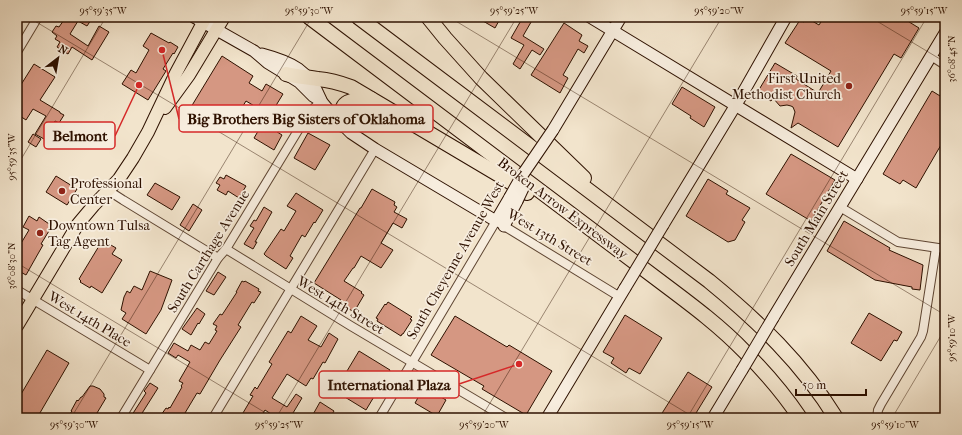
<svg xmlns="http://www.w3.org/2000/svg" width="962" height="435" font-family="'IM FELL French Canon',serif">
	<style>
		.building { fill: #d59782; stroke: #2e1100 }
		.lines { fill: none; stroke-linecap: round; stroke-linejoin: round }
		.street-casing { stroke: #5f4633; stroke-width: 10 }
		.secondary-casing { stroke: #2e1100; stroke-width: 13 }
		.primary-casing { stroke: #2e1100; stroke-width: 14 }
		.highway-casing { stroke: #2e1100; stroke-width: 16 }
		.street { stroke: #f7edde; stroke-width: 8 }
		.secondary { stroke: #f7edde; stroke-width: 11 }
		.primary { stroke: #f2e4cc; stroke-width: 12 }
		.highway { stroke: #f2e4cc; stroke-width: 14 }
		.secondary-bridge-casing { stroke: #2e1100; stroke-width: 13; stroke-linecap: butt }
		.secondary-bridge { stroke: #f7edde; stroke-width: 11 }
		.ticks { fill: none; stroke: #2e1100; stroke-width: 1; stroke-opacity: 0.45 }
		.poi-dot { fill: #8f2418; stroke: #f7edde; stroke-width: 1.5 }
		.labels { text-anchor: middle; stroke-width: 3.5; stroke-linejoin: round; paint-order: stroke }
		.poi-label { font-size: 14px; fill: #2e1100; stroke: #f7edde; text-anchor: start }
		.street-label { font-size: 14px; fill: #2e1100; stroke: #f7edde }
		.leader { fill: none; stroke: #d62828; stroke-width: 1.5 }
		.callout-dot { fill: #d62828; stroke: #f7edde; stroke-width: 1.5 }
		.callout { fill: #f7edde; stroke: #d62828; stroke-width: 1.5 }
		.callout-label { font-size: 15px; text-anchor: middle; font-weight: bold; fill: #2e1100 }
		.neatline { fill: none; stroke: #2e1100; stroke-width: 1.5 }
		.ticks-label { font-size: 10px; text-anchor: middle; fill: #2e1100 }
	</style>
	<rect width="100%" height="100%" fill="#f2e4cc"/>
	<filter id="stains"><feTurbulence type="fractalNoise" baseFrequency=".005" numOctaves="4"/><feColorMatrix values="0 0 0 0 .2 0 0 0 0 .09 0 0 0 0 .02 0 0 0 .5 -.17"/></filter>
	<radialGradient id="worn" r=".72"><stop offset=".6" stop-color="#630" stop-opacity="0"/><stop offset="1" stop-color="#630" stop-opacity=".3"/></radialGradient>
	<g class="building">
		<path d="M66,17H93L87,26L78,21L70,34L88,46L99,26L109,32L92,60L72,47L68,54L57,47L60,42L55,39L57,36L52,32L56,26L59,27Z"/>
		<path d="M476,17H501L495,28Z"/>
		<path d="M523,17H534L523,36L544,49L540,55L532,50L520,69L513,64L524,45L511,38Z"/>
		<path d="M824,17H901L919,28L901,58L894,54L838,147L798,123L791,128L795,112L793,107L791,106L787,105L780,106L773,98L771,101L757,93L775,63L797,76L796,79L818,93L831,71L785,43L800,20L804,22L807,18L819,25Z"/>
		<path d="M564,23L582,35L579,41L588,46L584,53L578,49L563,75L568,78L560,93L531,75Z"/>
		<path d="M151,33L169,43L170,42L178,47L174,54L173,53L163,69L166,71L148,100L122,84L131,70L136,73L149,50L143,46Z"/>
		<path d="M222,56L253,76L249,83L262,91L266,84L283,94L272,112L268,109L266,113L246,101L228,130L213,121L210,125L188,112Z"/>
		<path d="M34,64L55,77L40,100L60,112V113L64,115L59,123L55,121L44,139L35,134L46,116L33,109L26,120L17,114V91Z"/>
		<path d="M682,87L715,107L704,127L690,118L691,116L672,104Z"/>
		<path d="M932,91L945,99V138L916,188L903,180L900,184L883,174Z"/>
		<path d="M263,123L282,135L274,150L254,138Z"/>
		<path d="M308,133L330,145L315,170L294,158Z"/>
		<path d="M33,134L41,139L36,147L28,142Z"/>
		<path d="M791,154L835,180L811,221L766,194Z"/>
		<path d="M226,175L246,186L239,198L228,191L226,195L217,190L220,185L216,183L220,177L224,179Z"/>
		<path d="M56,176L77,189L67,205L46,192Z"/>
		<path d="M708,179L728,191L726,194L750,208L742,220L745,222L735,240L728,242L686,216Z"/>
		<path d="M155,183L180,197L172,210L147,195Z"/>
		<path d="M372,189L395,202L394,205L397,207L394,212L407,219L402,228L393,223L381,243L393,250L381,268L361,256L354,268H353L344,281L362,292L361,293L364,295L354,312L339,303L341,300L314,283L360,208H361Z"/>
		<path d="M296,193L323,210L315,223L314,222L305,237L302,235L290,256L293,258L286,269L266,256L264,254L281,229L284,231L296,211L287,206Z"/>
		<path d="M193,204L202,210L189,231L180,225Z"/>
		<path d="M264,207L272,212L255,242H257L253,249L244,244L254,228L250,226L254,220L256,221Z"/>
		<path d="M29,216L37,221L39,217L52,226L41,244L43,245L26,275L17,270V250L29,230L23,227Z"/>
		<path d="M844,221L890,248L889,250L923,265L920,290L912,289V287L875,280L827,251Z"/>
		<path d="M104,241L116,248L112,254L122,260L102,293L91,286L90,288L80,282L81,281L79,279L99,246L100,247Z"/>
		<path d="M150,271L172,280L161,310L146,334L122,319L126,313L121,310L124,297L127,291L130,293L134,286L142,290Z"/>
		<path d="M218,272L226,277L214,295L206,291Z"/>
		<path d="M242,281L244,282L245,281L259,289L258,291L261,292L254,303L252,302L238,325L241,327L220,360L200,394L197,393L182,418H166L161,415L166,408L168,409L169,407L170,408L182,387L181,386L183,383L179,381L190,362L178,355L176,358L168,353L174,343L188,351L191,345L200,350L205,342L209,344L217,331L215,330L217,326L213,324L220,314L222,315L237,292H236Z"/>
		<path d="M388,302L412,317L410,319L412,320L403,334H402L401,336L377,321L378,319L376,318L385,304L386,305Z"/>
		<path d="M197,308L205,314L199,324L198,323L191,335L182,329Z"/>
		<path d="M869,313L902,332L897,341L894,340L881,361L851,343Z"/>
		<path d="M625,315L662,338L640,374L629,368L626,373L611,363L614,358L603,352Z"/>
		<path d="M301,316L317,326L308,340L321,347L329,333L338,339L325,363L323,362L313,379L311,378L306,386L287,374L272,398L287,407L296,394L302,398L290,418H277L265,410L260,418H240L253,396L250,395L255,387L257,389L272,364L269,362L288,331L291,333Z"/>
		<path d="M455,316L507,347L509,345L552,371L526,415L482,389L484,386L431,355Z"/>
		<path d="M47,350L69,363L37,418H28L17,411V401Z"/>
		<path d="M359,351L390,370L366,410L335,391Z"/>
		<path d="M688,372L712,387L693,418H659Z"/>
		<path d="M150,383L158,388L139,418H130L146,393L144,391Z"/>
		<path d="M90,386H93L100,389L104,394V397L106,398L94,418H74L69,415L72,411H71L77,400L78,401L81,397H82Z"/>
		<path d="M424,387L446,400L437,416L415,403Z"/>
		<path d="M320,402L334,411L330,418H311Z"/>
	</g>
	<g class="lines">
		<g class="street-casing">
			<g id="street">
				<path d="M17,52L38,17"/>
				<path d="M931,56L945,65"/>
				<path d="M109,191L123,200L218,258"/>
				<path d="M840,207L898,242L945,249"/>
				<path d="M226,249L351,326L506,418"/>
				<path d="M17,290L150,370"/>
				<path d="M121,418L218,258L226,249L308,114L321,101"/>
				<path d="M213,418L375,149"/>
				<path d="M379,418L496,221L620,297"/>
				<path d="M877,418L878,410L881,404L921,337L923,331L936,248"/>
			</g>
		</g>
		<g class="secondary-casing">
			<g id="secondary">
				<path d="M194,17L254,51L268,63L299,82L313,96L321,101L331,113L351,133L375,149L496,221L510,197"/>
				<path d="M590,17L857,179"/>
				<path d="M262,54C292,62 309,70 321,100"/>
				<path d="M553,130L621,17"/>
				<path d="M663,225L740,98L786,17"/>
				<path d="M504,226L517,201"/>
				<path d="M773,318L945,33"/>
				<path d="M547,418L625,288"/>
				<path d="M713,418L742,370"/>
			</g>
		</g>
		<g class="primary-casing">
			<g id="primary">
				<path d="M165,108L189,75L224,17"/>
				<path d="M17,326L78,224L94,205L119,179L133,158L148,132L176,73L206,17"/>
			</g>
		</g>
		<g class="highway-casing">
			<g id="highway">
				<path d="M309,17L665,285C693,306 721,327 745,352C765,372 784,394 800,418"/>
				<path d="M358,17L709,281C758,321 802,363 836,418"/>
				<path d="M428,17L445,38L481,78L584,178"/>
				<path d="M286,74C297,77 307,77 318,79C329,80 340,83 351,87L501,176L527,193"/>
				<path d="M343,125C337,99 351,100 371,99"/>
			</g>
		</g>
		<use href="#street" class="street"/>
		<use href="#secondary" class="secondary"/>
		<use href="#primary" class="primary"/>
		<use href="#highway" class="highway"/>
		<g class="secondary-bridge-casing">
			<g id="secondary-bridge">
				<path d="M510,197L523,174L553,130"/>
				<path d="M517,201L525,184"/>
				<path d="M625,288L663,225"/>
				<path d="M742,370L773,318"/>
			</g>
		</g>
		<use href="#secondary-bridge" class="secondary-bridge"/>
	</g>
	<path class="ticks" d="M28,17L695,418M449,17L945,315M870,17L945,62M17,166L106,17M17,263L274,418M71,418L312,17M276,418L517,17M481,418L722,17M687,418L927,17M892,418L945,329"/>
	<g class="poi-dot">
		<circle cx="849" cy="86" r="4"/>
		<circle cx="62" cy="191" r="4"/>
		<circle cx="40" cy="233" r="4"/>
	</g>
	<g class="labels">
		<g class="poi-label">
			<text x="841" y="83" text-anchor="end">First United<tspan x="841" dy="16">Methodist Church</tspan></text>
			<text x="70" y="188">Professional<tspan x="70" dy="16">Center</tspan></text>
			<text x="48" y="230">Downtown Tulsa<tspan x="48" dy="16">Tag Agent</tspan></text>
		</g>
		<g class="street-label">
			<text transform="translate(563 208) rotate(37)" y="5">Broken Arrow Expressway</text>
			<text transform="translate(816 218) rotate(-59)" y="5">South Main Street</text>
			<text transform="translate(550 237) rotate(31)" y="5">West 13th Street</text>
			<text transform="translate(208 251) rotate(-58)" y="5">South Carthage Avenue</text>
			<text transform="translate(455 260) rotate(-60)" y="5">South Cheyenne Avenue West</text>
			<text transform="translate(341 305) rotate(31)" y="5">West 14th Street</text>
			<text transform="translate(90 319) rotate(31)" y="5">West 14th Place</text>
		</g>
	</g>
	<path class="leader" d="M162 50L179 119M139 85L115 136M519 364L459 384"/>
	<g class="callout-dot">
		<circle cx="162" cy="50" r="4"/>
		<circle cx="139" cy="85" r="4"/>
		<circle cx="519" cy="364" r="4"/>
	</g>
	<g class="callout">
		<rect x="179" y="105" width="254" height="27" rx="4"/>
		<rect x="44" y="122" width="71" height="27" rx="4"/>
		<rect x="319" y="371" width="140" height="27" rx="4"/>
	</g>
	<g class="callout-label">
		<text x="306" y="124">Big Brothers Big Sisters of Oklahoma</text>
		<text x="80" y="141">Belmont</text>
		<text x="389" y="390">International Plaza</text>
	</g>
	<rect width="962" height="435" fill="none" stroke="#f2e4cc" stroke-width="44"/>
	<g transform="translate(58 58) rotate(31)" stroke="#f7edde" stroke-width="3" paint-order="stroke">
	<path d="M0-3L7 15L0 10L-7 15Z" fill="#2e1100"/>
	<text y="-6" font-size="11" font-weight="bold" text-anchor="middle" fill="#2e1100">N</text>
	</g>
	<path d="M796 389v6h70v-6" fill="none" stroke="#2e1100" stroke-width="2"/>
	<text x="802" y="389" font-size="12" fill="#2e1100" stroke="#f7edde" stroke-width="3" paint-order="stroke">50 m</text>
	<rect x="22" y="22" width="918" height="391" class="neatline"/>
	<g class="ticks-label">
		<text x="103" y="14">95°59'35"W</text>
		<text x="309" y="14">95°59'30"W</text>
		<text x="514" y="14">95°59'25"W</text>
		<text x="719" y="14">95°59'20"W</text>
		<text x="924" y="14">95°59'15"W</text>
		<text transform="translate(951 59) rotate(-90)" y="4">36°08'45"N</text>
		<text transform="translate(11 157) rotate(-90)" y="4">95°59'35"W</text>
		<text transform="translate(11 266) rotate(-90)" y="4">36°08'30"N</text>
		<text transform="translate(951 338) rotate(-90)" y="4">95°59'10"W</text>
		<text x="74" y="428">95°59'30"W</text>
		<text x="279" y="428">95°59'25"W</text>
		<text x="484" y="428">95°59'20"W</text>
		<text x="690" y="428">95°59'15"W</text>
		<text x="895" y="428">95°59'10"W</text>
	</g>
	<rect width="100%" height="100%" filter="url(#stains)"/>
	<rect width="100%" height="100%" fill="url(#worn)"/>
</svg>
